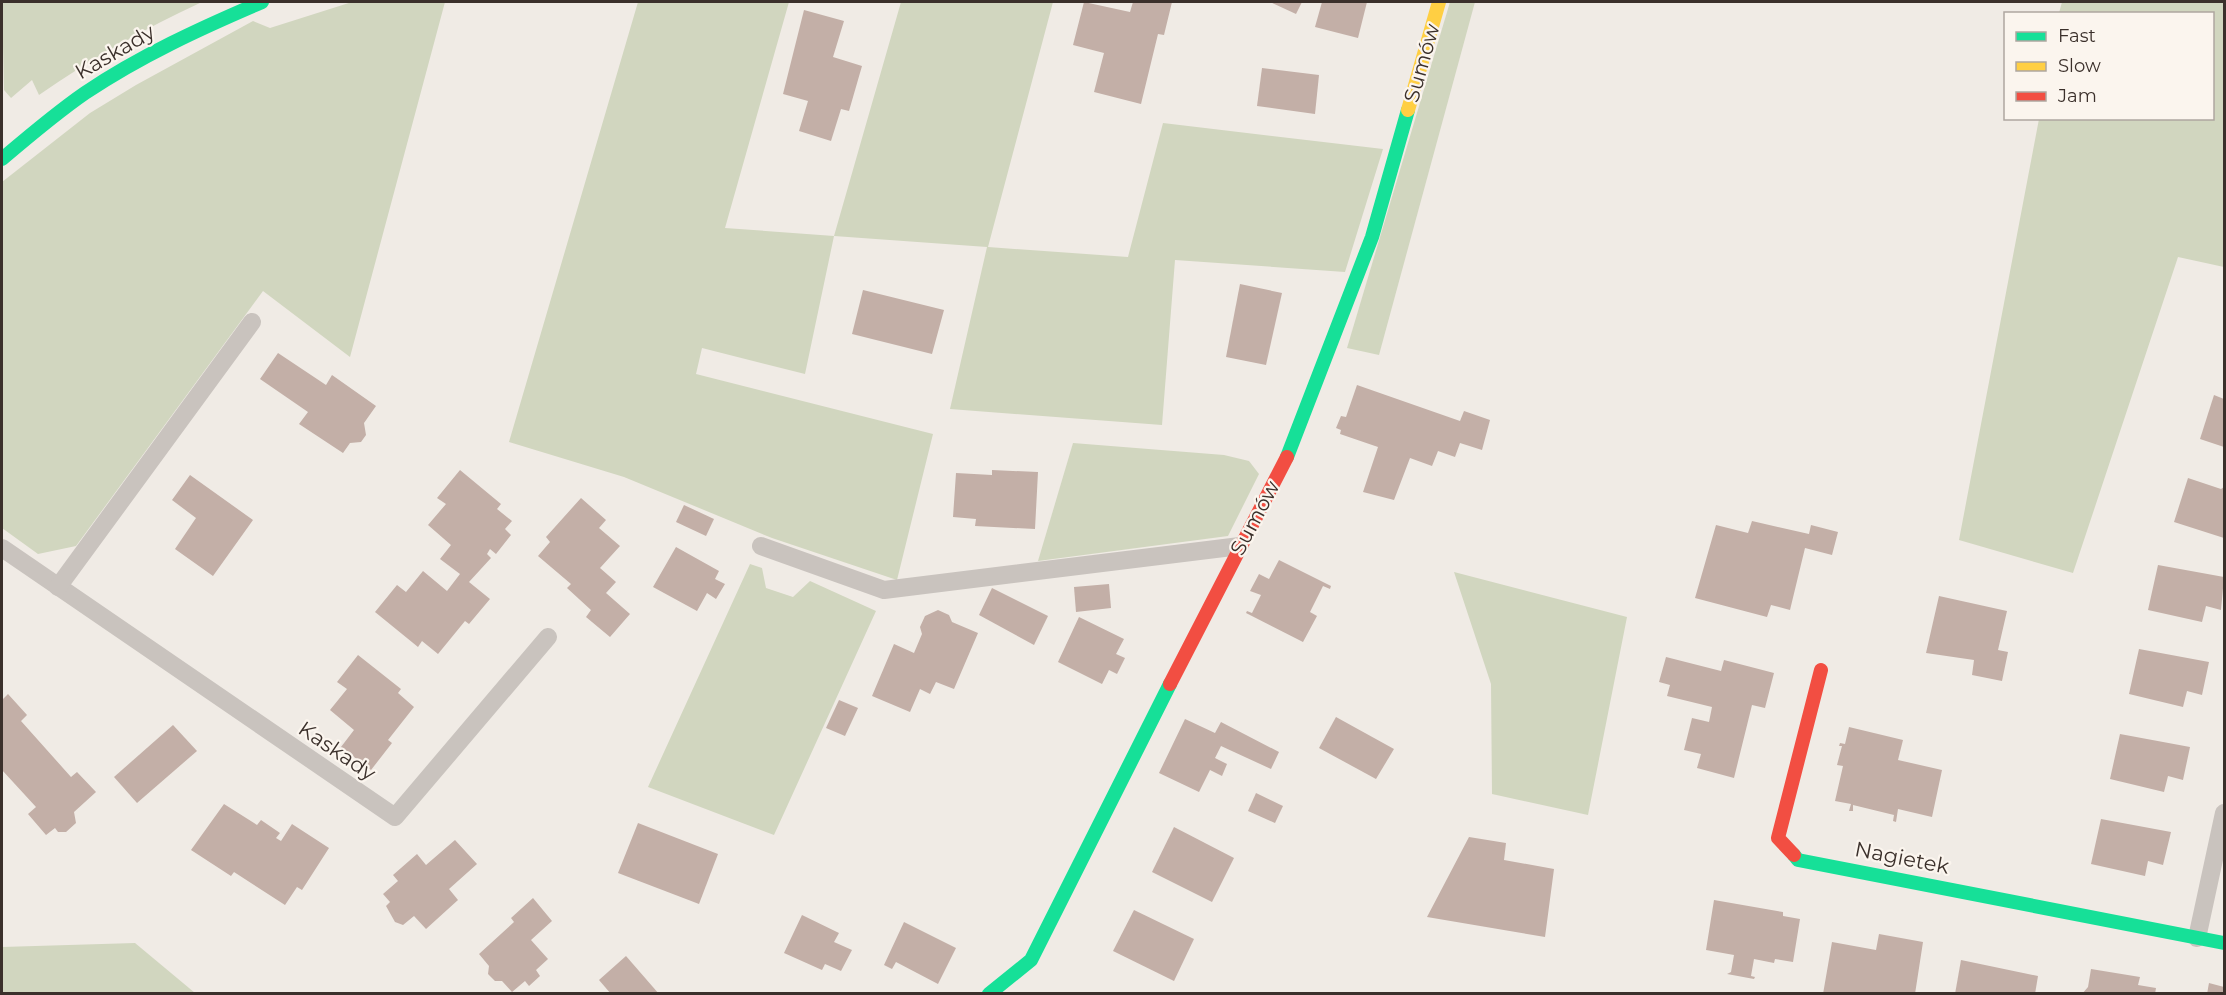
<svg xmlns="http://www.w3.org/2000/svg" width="2226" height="995" font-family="Montserrat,sans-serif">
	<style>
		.green { fill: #d1d6bf }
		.building { fill: #c3afa7 }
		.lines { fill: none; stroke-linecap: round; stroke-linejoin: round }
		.lane { stroke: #c9c3be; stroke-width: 18 }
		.fast { stroke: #16e098; stroke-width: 14 }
		.slow { stroke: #ffcf43; stroke-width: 14 }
		.jam { stroke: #f24e42; stroke-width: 14 }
		.labels { text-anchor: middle; stroke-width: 4.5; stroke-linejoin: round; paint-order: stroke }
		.street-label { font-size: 21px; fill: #3b302b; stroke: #fbf5ee }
	</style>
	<rect width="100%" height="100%" fill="#f0ebe5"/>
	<g class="green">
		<path d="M2,2H202C144,29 91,59 39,95L32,80L11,98L4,90Z"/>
		<path d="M352,2H445L350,357L263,291L76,546L38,554L2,528V182L90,113L136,85L253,21L270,28Z"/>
		<path d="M638,2H789L725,228L834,236L901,2H1053L988,247L1128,257L1163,123L1383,149L1345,272L1175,260L1162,425L950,409L987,247L834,236L805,374L702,348L696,374L933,434L897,580L772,538L624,477L509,442Z"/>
		<path d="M1450,2H1475L1379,355L1347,348Z"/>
		<path d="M2062,2H2224V267L2178,257L2073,573L1959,540L2039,119L2212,118V14L2059,13Z"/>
		<path d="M1073,443L1224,455L1249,461L1259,474L1228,536L1038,561Z"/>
		<path d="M750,564L762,568L766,588L793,597L810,581L876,611L774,835L648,787Z"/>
		<path d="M1454,572L1627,617L1588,815L1492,794L1491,684Z"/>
		<path d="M135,943L195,993H2V947Z"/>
	</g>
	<g class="building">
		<path d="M1084,2L1130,12L1133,2H1172L1164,35L1158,34L1141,104L1094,92L1104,53L1073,45Z"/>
		<path d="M1270,2H1302L1296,14Z"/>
		<path d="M1322,2H1367L1358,38L1315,27Z"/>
		<path d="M804,10L844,21L833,57L862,66L849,111L841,109L831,141L799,131L808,101L783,94Z"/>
		<path d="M1262,68L1319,75L1315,114L1257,106Z"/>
		<path d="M1240,284L1282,293L1266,365L1226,357Z"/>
		<path d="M863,290L944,310L932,354L852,334Z"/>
		<path d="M278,353L326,385L332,375L376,406L364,423L366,435L361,442L350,443L343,453L299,424L308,412L260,379Z"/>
		<path d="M1357,385L1460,421L1464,411L1490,420L1482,450L1460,443L1455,457L1438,451L1432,466L1410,458L1394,500L1363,492L1378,447L1340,434L1341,430L1336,428L1341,416L1346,417Z"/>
		<path d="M2214,395L2224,399V447L2200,439Z"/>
		<path d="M460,470L501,504L497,509L512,521L505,529L511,535L496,554L490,549L487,554L491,558L469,582L490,599L469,624L465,621L438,654L422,641L418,647L375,612L397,585L406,592L423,571L447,591L460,574L440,559L451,545L428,525L446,504L437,498Z"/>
		<path d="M992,470L1038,472L1035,529L975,526L976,519L953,517L956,473L992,475Z"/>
		<path d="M190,475L253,520L213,576L175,549L196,518L172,500Z"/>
		<path d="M2188,478L2221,489L2224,487V538L2174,522Z"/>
		<path d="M581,498L606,520L599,528L620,546L600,568L616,582L606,593L630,614L610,637L586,617L591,610L567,588L571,584L538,556L550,542L546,537Z"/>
		<path d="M684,505L714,519L706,536L676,522Z"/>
		<path d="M1752,521L1809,534L1811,525L1838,532L1832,555L1805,548L1790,610L1771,605L1767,617L1695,598L1716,525L1748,533Z"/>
		<path d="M676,547L719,571L715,579L725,584L716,599L707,593L697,611L653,587Z"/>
		<path d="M1279,560L1331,586L1330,589L1323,586L1310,612L1317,616L1303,642L1246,613L1247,611L1252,613L1261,595L1250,591L1259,574L1269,579Z"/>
		<path d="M2158,565L2224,577L2221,610L2206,606L2202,622L2148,610Z"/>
		<path d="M1109,584L1111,608L1076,612L1074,587Z"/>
		<path d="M992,588L1048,616L1034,645L979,615Z"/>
		<path d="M1939,596L2007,611L1998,650L2008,652L2002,681L1972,675L1974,660L1926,653Z"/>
		<path d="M938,610L949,615L952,622L978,633L954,689L936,682L930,694L920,689L910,712L872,696L894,644L914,653L922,634L920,627L925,616Z"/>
		<path d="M1079,617L1124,639L1116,654L1125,658L1117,674L1109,670L1102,684L1058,662Z"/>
		<path d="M2139,649L2209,662L2202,695L2187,691L2183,707L2129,694Z"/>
		<path d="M358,655L401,689L398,693L414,707L388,740L392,743L371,770L341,747L354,730L330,710L347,689L337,682Z"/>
		<path d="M1666,657L1721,671L1724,660L1774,673L1765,708L1752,705L1734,778L1697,768L1701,754L1684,750L1692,718L1709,722L1712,707L1667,696L1670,685L1659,682Z"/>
		<path d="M8,694L27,715L21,721L71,777L77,772L96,792L74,812L76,823L66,832H58L55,828L46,835L28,814L36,807L2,770V700Z"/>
		<path d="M839,700L858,708L845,736L826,728Z"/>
		<path d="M1336,717L1394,749L1376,779L1319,748Z"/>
		<path d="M1185,719L1215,733L1221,722L1279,752L1271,769L1221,746L1215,758L1227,764L1222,776L1210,770L1199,792L1159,773Z"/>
		<path d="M173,725L197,751L137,803L114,777Z"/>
		<path d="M1849,727L1903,740L1898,760L1942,770L1932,817L1898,809L1896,822L1893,821L1894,815L1853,805V811H1849L1851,804L1835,801L1843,766L1837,765L1842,746H1839L1840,743L1845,744Z"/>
		<path d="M2120,734L2190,747L2183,780L2168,776L2164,792L2110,779Z"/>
		<path d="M1256,793L1283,806L1275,823L1248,811Z"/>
		<path d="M224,804L257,825L261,820L280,833L276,838L281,841L292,824L329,848L302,890L297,887L285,905L234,872L231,876L191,850Z"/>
		<path d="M2101,819L2171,832L2163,865L2148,861L2145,876L2091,864Z"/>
		<path d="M638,823L718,854L699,904L618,873Z"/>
		<path d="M1174,827L1234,858L1212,902L1152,872Z"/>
		<path d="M1469,837L1506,843L1504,860L1554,869L1545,937L1427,917Z"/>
		<path d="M455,840L477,864L449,889L458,900L426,929L414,916L403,925L395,922L386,906L390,902L383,894L398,881L393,875L417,854L426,865Z"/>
		<path d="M533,898L552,921L531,940L548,959L536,970L540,976L529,986L525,981L512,992L502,981H495L488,974L489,966L479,954L514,922L511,918Z"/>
		<path d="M1714,900L1783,912V916L1800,919L1793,962L1775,959L1774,963L1754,959L1751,976L1755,977L1754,979L1727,974L1731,972L1734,955L1706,950Z"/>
		<path d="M1134,910L1194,939L1174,981L1113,951Z"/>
		<path d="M802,915L839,933L834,942L852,950L841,971L825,964L822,970L784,953Z"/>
		<path d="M904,922L956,948L938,984L896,962L892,969L884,965Z"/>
		<path d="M1879,934L1923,942L1915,994H1823L1832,942L1876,950Z"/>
		<path d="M626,956L659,994H611L599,980Z"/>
		<path d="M1961,960L2038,976L2035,994H1955Z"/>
		<path d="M2091,969L2140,977L2138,985L2156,988L2155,994H2082L2088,987Z"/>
		<path d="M2209,983L2224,987V994H2207Z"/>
	</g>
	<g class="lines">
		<g class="lane">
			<path d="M761,546L884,590L1240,546"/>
			<path d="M2,548L395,817L548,637"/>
			<path d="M58,587L252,322"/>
			<path d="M2197,938L2224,813"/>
		</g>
		<g class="fast">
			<path d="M2,159C29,136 56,113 85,93C140,56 201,28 262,2"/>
			<path d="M1287,457L1372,237L1408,110"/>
			<path d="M1794,855L1798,860L2224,943"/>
			<path d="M989,994L1031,960L1170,684"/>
		</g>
		<path class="slow" d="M1408,110L1439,2"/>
		<g class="jam">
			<path d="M1170,684L1287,457"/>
			<path d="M1794,855L1778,838L1821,670"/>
		</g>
	</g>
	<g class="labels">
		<g class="street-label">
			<text transform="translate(115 52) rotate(-30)" y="7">Kaskady</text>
			<text transform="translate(1422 63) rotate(-74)" y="7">Sumów</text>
			<text transform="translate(1255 518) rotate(-62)" y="7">Sumów</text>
			<text transform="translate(337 751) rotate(34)" y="7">Kaskady</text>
			<text transform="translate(1902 858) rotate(11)" y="7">Nagietek</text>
		</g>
	</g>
	<rect width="2226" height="995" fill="none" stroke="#3b302b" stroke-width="6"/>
	<rect x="2004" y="12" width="210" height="108" fill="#fbf5ee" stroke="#aea6a0" stroke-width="1.5"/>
	<rect x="2016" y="32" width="30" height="9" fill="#16e098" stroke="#aea6a0" stroke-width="1.5"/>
	<text x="2058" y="42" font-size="18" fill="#3b302b">Fast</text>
	<rect x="2016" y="62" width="30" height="9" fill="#ffcf43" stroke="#aea6a0" stroke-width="1.5"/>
	<text x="2058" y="72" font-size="18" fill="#3b302b">Slow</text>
	<rect x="2016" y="92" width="30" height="9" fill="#f24e42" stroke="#aea6a0" stroke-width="1.5"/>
	<text x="2058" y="102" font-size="18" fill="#3b302b">Jam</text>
</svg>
